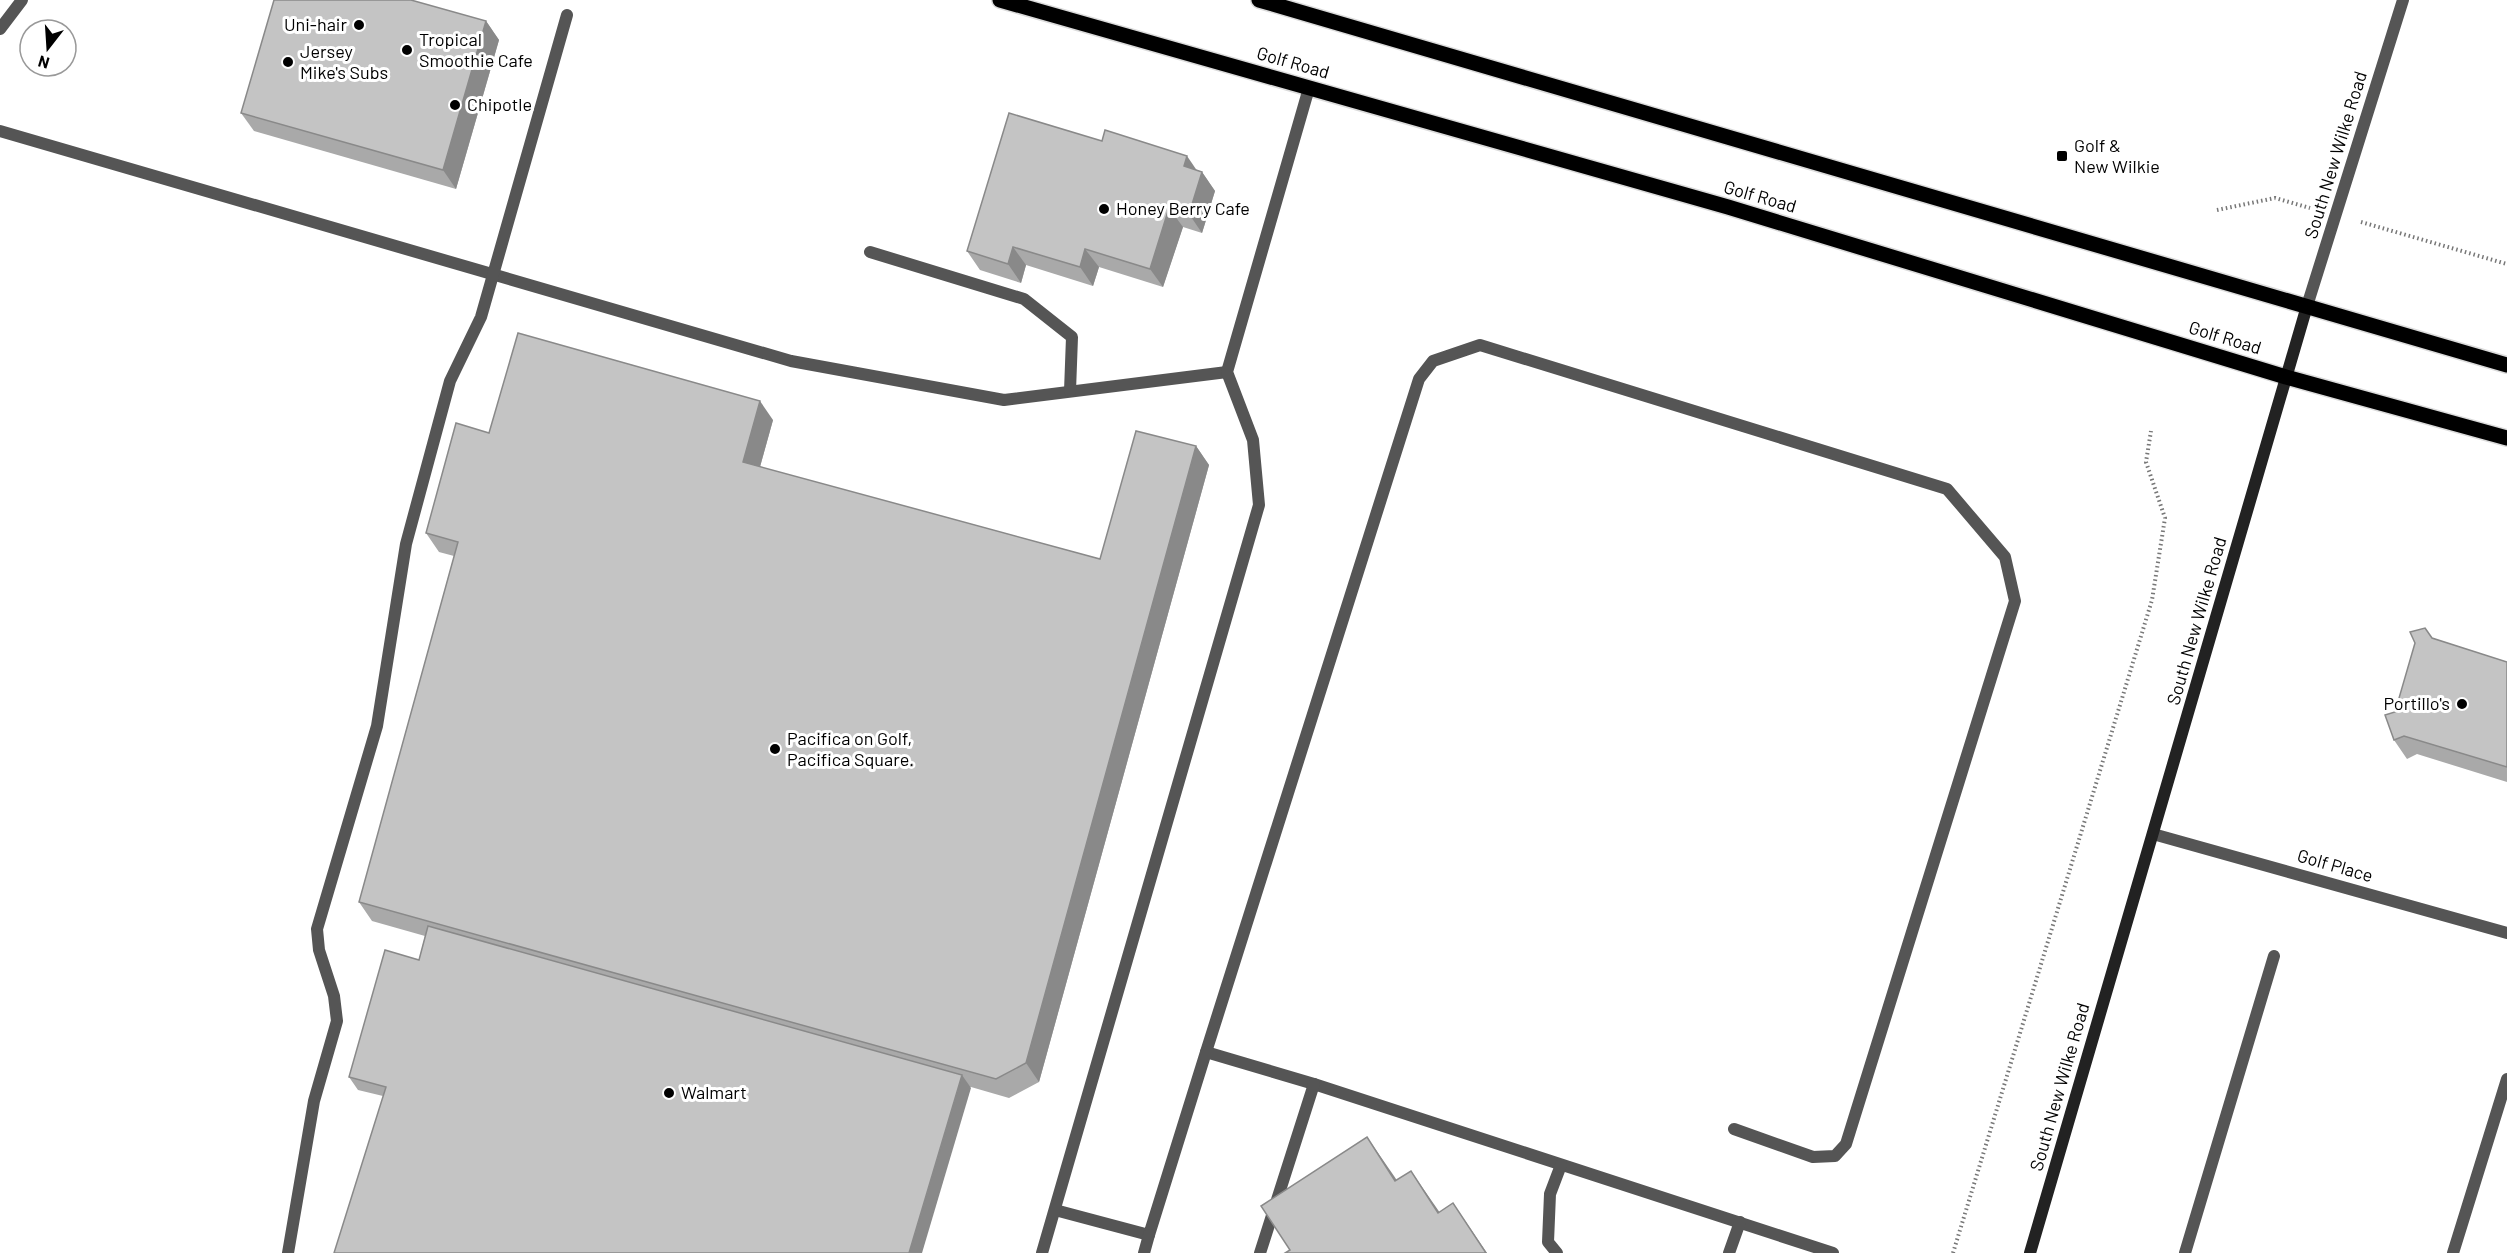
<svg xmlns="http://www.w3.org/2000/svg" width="2507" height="1253" font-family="Barlow,sans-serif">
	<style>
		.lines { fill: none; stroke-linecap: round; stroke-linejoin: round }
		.primary-casing { stroke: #dbdbdb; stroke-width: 18 }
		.path { stroke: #777; stroke-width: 4; stroke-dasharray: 1.5 3; stroke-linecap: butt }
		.lane { stroke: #555; stroke-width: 12 }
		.street { stroke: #555; stroke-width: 12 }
		.secondary { stroke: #222; stroke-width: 12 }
		.primary { stroke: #000; stroke-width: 15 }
		.wall { fill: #a9a9a9 }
		.shaded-wall { fill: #898989 }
		.building { fill: #c4c4c4; stroke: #898989; stroke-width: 1.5 }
		.poi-dot { fill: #000; stroke: #fff; stroke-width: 2 }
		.labels { text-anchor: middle; stroke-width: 6; stroke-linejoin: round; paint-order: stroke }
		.poi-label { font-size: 18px; fill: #000; stroke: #fff; text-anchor: start }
		.street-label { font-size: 18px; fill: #000; stroke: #fff }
	</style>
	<rect width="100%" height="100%" fill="#fff"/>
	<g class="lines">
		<g class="primary-casing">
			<g id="primary">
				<path d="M1000,0L1728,207L2286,377L2507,438"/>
				<path d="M1259,0L2507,365"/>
			</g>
		</g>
		<g class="path">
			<path d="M2217,210L2275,198L2310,208"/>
			<path d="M2361,222L2507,264"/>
			<path d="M1953,1253L2152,600L2165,518L2146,462L2151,431"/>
		</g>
		<g class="lane">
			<path d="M0,29L22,0"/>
			<path d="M0,131L791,361L1004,400L1227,372"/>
			<path d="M870,252L1024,299L1072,337L1070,391"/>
			<path d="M1206,1052L1419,379L1433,361L1480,345L1947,489L2005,557L2015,601L1846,1144L1835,1156L1813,1157L1734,1129"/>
			<path d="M1055,1210L1149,1235L1206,1052L1314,1084L1833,1253"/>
			<path d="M288,1253L314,1101L337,1021L334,996L319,950L317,929L377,726L406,544L450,381L481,317L567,15"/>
			<path d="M1042,1253L1259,505L1253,440L1227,372L1309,88"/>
			<path d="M1144,1253L1149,1235"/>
			<path d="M1260,1253L1314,1084"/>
			<path d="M1557,1253L1548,1242L1550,1194L1561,1165"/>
			<path d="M1729,1253L1740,1222"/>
			<path d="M2185,1253L2274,956"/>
			<path d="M2453,1253L2507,1079"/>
		</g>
		<g class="street">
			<path d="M2307,306L2403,0"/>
			<path d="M2153,834L2507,933"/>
		</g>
		<path class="secondary" d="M2030,1253L2307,306"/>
		<use href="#primary" class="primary"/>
	</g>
	<g class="wall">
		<path d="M486,21L499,40L456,189L254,131L241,113Z"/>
		<path d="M1197,170L1202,172L1215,191L1202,233L1183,227L1163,287L1099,267L1093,286L1026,265L1021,283L980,270L967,251Z"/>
		<path d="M773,420L760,467L1100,559L1196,446L1209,465L1039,1082L1009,1098L971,1087L383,1096L358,1090L349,1077L419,960L425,936L372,921L359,902L454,556L439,552L426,533L489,433Z"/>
		<path d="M2432,638L2507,662V782L2417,754L2407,759L2394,740L2395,712Z"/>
	</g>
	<g class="shaded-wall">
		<path d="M486,21L499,40L456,189L443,170Z"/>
		<path d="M1187,156L1200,175L1184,166Z"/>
		<path d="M1202,172L1215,191L1202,233L1189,214Z"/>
		<path d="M1169,208L1183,227L1163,287L1150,269Z"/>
		<path d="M1013,247L1026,265L1021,283L1008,264Z"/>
		<path d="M1085,249L1099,267L1093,286L1080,267Z"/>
		<path d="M760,401L773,420L756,481L743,462Z"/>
		<path d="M1196,446L1209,465L1039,1082L1026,1063Z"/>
		<path d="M962,1075L971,1088L922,1253H909Z"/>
		<path d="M1367,1137L1394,1176L1423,1220L1395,1181Z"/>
		<path d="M1411,1171L1438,1210L1466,1252L1438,1213Z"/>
		<path d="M1453,1203L1487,1253H1486Z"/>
	</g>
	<g class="building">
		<path d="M274,0H411L486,21L443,170L241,113Z"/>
		<path d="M1009,113L1102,141L1105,130L1187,156L1184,166L1202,172L1189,214L1169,208L1150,269L1085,249L1080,267L1013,247L1008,264L967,251Z"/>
		<path d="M518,333L760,401L743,462L1100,559L1136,431L1196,446L1026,1063L996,1079L359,902L458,542L426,533L456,423L489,433Z"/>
		<path d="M2425,628L2432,638L2507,662V767L2404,736L2394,740L2385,715L2395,712L2415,643L2410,632Z"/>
		<path d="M428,926L962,1075L909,1253H334L386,1087L349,1077L385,950L419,960Z"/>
		<path d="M1367,1137L1395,1181L1411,1171L1438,1213L1453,1203L1486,1253H1285L1290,1250L1261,1206Z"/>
	</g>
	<g class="poi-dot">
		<circle cx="359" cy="25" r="6"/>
		<circle cx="407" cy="50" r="6"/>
		<circle cx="288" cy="62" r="6"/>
		<circle cx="455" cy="105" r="6"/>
		<rect x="2056" y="150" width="12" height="12" rx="3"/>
		<circle cx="1104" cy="209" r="6"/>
		<circle cx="2462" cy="704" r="6"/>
		<circle cx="775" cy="749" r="6"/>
		<circle cx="669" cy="1093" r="6"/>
	</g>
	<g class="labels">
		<g class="poi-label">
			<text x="347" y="31" text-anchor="end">Uni-hair</text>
			<text x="419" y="46">Tropical<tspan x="419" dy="21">Smoothie Cafe</tspan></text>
			<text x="300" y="58">Jersey<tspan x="300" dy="21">Mike's Subs</tspan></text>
			<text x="467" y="111">Chipotle</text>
			<text x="2074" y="152">Golf &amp;<tspan x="2074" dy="21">New Wilkie</tspan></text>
			<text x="1116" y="215">Honey Berry Cafe</text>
			<text x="2450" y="710" text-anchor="end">Portillo's</text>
			<text x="787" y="745">Pacifica on Golf,<tspan x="787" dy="21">Pacifica Square.</tspan></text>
			<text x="681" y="1099">Walmart</text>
		</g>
		<g class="street-label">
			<text transform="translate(1293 63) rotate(16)" y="6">Golf Road</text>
			<text transform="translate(2336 155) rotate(-73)" y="6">South New Wilke Road</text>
			<text transform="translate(1760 197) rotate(16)" y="6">Golf Road</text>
			<text transform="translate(2225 338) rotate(17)" y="6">Golf Road</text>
			<text transform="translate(2197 621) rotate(-74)" y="6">South New Wilke Road</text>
			<text transform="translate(2335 866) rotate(16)" y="6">Golf Place</text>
			<text transform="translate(2060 1087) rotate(-74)" y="6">South New Wilke Road</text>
		</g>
	</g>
	<g transform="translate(48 48) rotate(197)"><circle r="28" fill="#ffffff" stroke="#999999" stroke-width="1.5"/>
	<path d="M0-4.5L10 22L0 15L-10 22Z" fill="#000000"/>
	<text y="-9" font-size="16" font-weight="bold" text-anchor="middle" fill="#000000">N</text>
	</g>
</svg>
